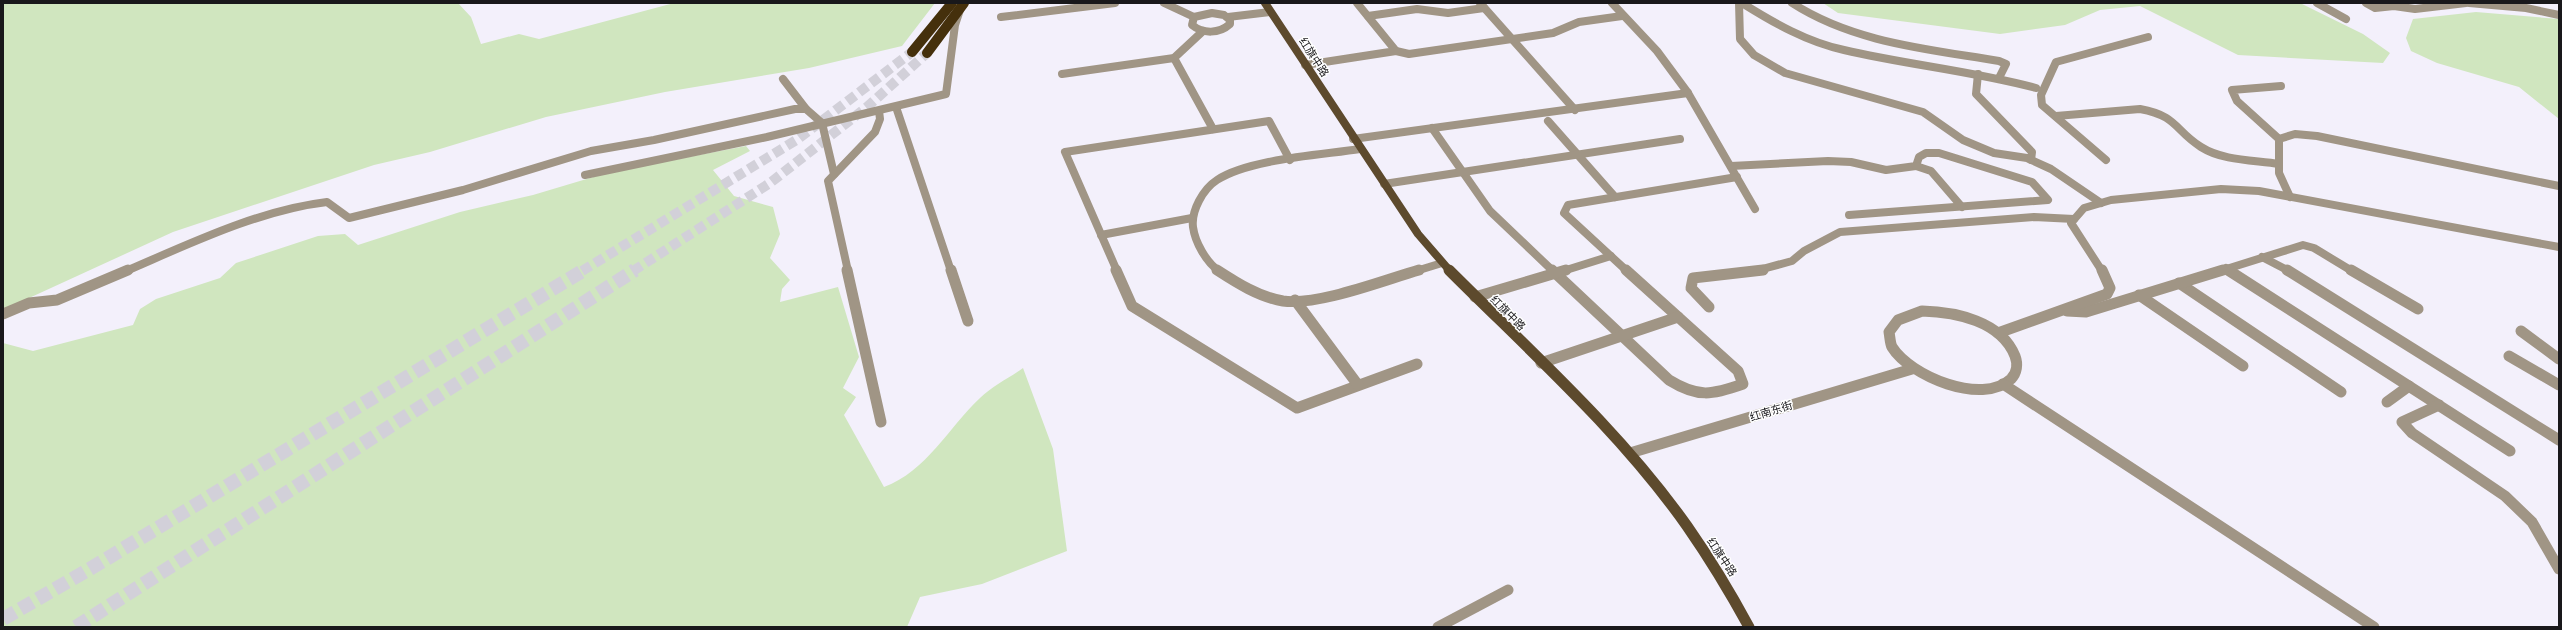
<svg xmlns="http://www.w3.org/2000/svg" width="2562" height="630" font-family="Mulish,'Noto Sans SC',sans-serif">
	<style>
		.green { fill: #d0e6bf }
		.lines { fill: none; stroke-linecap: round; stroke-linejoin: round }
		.highway-tunnel-far1 { stroke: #d2d0d9; stroke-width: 10; stroke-dasharray: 10 5; stroke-linecap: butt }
		.highway-tunnel { stroke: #d2d0d9; stroke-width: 14; stroke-dasharray: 14 6; stroke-linecap: butt }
		.minor-far1 { stroke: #a09585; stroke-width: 8 }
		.minor { stroke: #a09585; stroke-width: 11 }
		.major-far1 { stroke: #5d4a2d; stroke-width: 8 }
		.major { stroke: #5d4a2d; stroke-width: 11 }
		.highway { stroke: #45300c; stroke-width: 10 }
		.highway-bridge { stroke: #45300c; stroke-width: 10 }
		.labels { text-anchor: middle; stroke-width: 3; stroke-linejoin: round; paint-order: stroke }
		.street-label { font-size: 11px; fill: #19181b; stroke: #fff }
	</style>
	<rect width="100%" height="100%" fill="#f3f0fb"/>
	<g class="green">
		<path d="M3,3H458L471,17L481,44L519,34L539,39L674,3H935L902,46L809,68L665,92L546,117L430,152L374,165L173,232L3,310Z"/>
		<path d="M1823,3H2300L2363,34L2390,53L2383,63L2238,55L2140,6L2100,10L2065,25L2000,34L1838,13Z"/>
		<path d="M2476,12L2559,19V119L2519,87L2437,63L2411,51L2406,38L2413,19Z"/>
		<path d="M746,146L750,151L713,170L734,196L773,207L780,234L770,258L790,280L782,289L780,302L838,287L859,357L843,388L856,397L844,415L884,487C927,471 948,428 980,398C992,386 1009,378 1023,368L1053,449L1067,551L982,584L920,597L907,627H3V343L33,351L133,325L140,309L156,299L220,278L236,263L318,236L345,234L358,245L460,212L533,195L610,172Z"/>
	</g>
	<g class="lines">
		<g class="highway-tunnel-far1">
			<path d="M582,271L798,139L912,52"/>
			<path d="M633,271L770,183L867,107L927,53"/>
		</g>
		<g class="highway-tunnel">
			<path d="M3,619L88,570L584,270"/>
			<path d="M76,627L635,270"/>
		</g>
		<g class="minor-far1">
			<path d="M1164,3L1194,17"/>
			<path d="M1480,3L1575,110"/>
			<path d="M1612,3L1657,51L1688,93L1755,209"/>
			<path d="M1739,3L1740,39L1754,55L1785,73L1923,112L1963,140L1994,153L2027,158L2051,169L2101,203"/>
			<path d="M1742,3C1774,23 1807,42 1844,50C1908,65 1973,71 2036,88"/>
			<path d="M1792,3C1854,43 1928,49 1999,61L2006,64L1999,78"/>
			<path d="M2317,3L2346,19"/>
			<path d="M2366,3L2375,8L2394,6L2415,9L2466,3"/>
			<path d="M2469,3L2526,8L2559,15"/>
			<path d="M1212,13L1224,15L1230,20V24C1219,34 1203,34 1192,25L1194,17Z"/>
			<path d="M1368,16L1417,9L1448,13L1484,8"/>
			<path d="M1001,17L1115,3"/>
			<path d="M1228,17L1270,12"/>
			<path d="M1396,51L1409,54L1553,33L1579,22L1622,16"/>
			<path d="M1174,58L1213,129"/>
			<path d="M1305,65L1396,51L1357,3"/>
			<path d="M1062,74L1174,58L1203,31"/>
			<path d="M1978,74L1976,94L2032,152L2031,160"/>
			<path d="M783,79L806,109"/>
			<path d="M896,107L951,271"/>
			<path d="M2056,116L2140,109C2178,116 2174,130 2201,147C2223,161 2254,160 2279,164"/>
			<path d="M1548,121L1615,197"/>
			<path d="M1432,128L1490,211L1553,271"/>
			<path d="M1353,139L1688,93"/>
			<path d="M2279,139L2237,101L2232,90L2281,86"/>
			<path d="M2106,160L2042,105L2041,95L2056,62L2148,37"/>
			<path d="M1731,166L1828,161L1851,162L1886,170L1916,166L1919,157L1926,153H1939L2032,182L2048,200L1849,215"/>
			<path d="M1916,166L1931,171L1962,207"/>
			<path d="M585,175L767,137L946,94L955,25L960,10"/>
			<path d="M1384,184L1680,139"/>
			<path d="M2290,197L2279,173V139L2295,134L2317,136L2559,186"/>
			<path d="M1101,235L1192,218"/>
			<path d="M2262,257L2289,271"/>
			<path d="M2226,268L2230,271"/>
			<path d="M126,271C189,244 259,210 327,202L349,218L463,190L591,151L654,140L795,109H806L822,123L834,174"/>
			<path d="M848,271L828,181L875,132L880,119L879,111"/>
			<path d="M1117,271L1065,152L1269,121L1290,160"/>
			<path d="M1219,271C1206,262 1195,242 1193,227C1191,211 1203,189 1217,180C1249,159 1321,155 1360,149"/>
			<path d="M1416,271L1442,263"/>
			<path d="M1563,271L1611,256"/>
			<path d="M1627,271L1564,213L1568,205L1737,177"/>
			<path d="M1755,271L1792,261L1804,251L1840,232L2034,217L2074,219"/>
			<path d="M2102,271L2071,223L2084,208L2111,200L2221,189L2259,191L2559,247"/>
			<path d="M2220,271L2303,245L2314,248L2352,271"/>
		</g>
		<g class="minor">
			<path d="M847,270L881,422"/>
			<path d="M951,270L968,321"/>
			<path d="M1116,270L1132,306L1297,408L1417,364"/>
			<path d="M1217,270C1237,283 1259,297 1283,301C1318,306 1384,280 1419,270"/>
			<path d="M1552,270L1669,380C1698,398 1712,395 1743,384L1738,371L1626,270"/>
			<path d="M2228,270L2510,451"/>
			<path d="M2287,270L2559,440"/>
			<path d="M2351,270L2418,309"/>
			<path d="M2179,283L2341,392"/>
			<path d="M2139,295L2243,366"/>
			<path d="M1475,297L1566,270"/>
			<path d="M1295,300L1358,385"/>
			<path d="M1709,307L1691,288L1693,278L1763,270"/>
			<path d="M1922,311C1956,312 2001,321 2015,356C2018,364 2017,373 2011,379C1982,406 1910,376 1892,347C1890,343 1890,337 1889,332L1898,320Z"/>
			<path d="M2067,311L2086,312L2223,270"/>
			<path d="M3,314L29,303L57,300L128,270"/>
			<path d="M2521,331L2559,359"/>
			<path d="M1998,333L2107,294L2110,288L2102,270"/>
			<path d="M2509,356L2559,385"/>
			<path d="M1541,363L1678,317"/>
			<path d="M2003,384L2374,627"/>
			<path d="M2387,402L2409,386"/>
			<path d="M2439,405L2402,422L2412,433L2505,496L2532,522L2559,569"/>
			<path d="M1630,453L1912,369"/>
			<path d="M1438,627L1508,590"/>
		</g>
		<path class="major-far1" d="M1265,3L1418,234L1450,271"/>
		<path class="major" d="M1449,270C1531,352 1620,431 1687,526C1710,559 1730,592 1749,627"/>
		<path class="highway" d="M912,52L952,3"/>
		<path class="highway-bridge" d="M927,53L964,3"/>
	</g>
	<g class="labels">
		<g class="street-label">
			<text transform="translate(1314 57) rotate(57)" y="4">红旗中路</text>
			<text transform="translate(1508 313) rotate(45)" y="4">红旗中路</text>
			<text transform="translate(1771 411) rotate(-17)" y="4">红南东街</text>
			<text transform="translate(1722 557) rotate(56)" y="4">红旗中路</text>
		</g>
	</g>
	<rect width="2562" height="630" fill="none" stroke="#19181b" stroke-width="8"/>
</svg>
